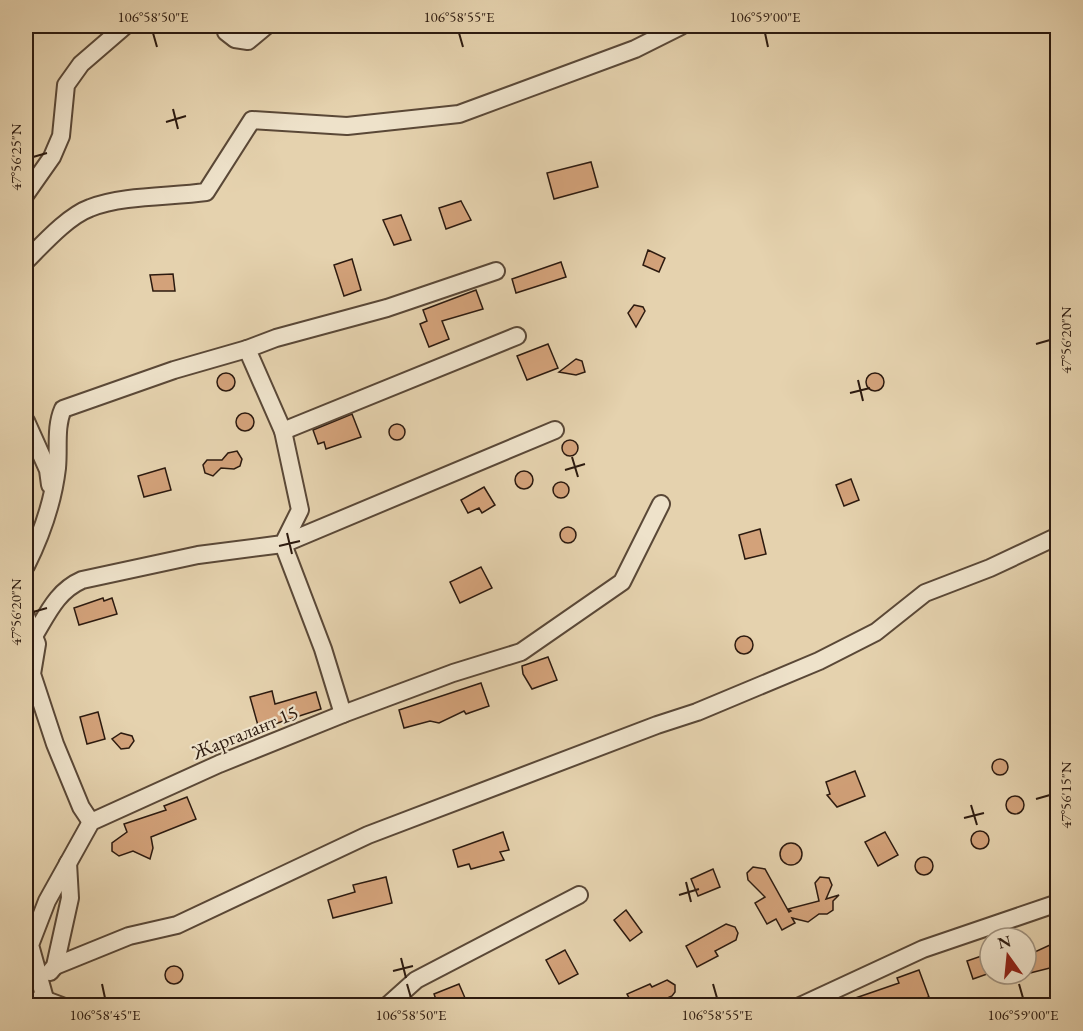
<svg xmlns="http://www.w3.org/2000/svg" width="1083" height="1031" font-family="'EB Garamond',serif">
	<style>
		.building { fill: #d3a27a; stroke: #2c1a0f; stroke-width: 1.5 }
		.lines { fill: none; stroke-linecap: round; stroke-linejoin: round }
		.street-casing { stroke: #5a4837; stroke-width: 20 }
		.street { stroke: #eee2ca; stroke-width: 16 }
		.ticks { fill: none; stroke: #2c1a0f; stroke-width: 2 }
		.labels { text-anchor: middle; stroke-width: 4.5; stroke-linejoin: round; paint-order: stroke }
		.street-label { font-size: 20px; fill: #2c1a0f; stroke: #eee2ca }
		.neatline { fill: none; stroke: #2c1a0f; stroke-width: 2 }
		.ticks-label { font-size: 15px; text-anchor: middle; fill: #2c1a0f }
	</style>
	<rect width="100%" height="100%" fill="#e5d2ae"/>
	<filter id="stains"><feTurbulence type="fractalNoise" baseFrequency=".00333" numOctaves="4"/><feColorMatrix values="0 0 0 0 .2 0 0 0 0 .09 0 0 0 0 .02 0 0 0 .5 -.17"/></filter>
	<radialGradient id="worn" r=".72"><stop offset=".6" stop-color="#630" stop-opacity="0"/><stop offset="1" stop-color="#630" stop-opacity=".3"/></radialGradient>
	<g class="building">
		<path d="M591,162L598,187L554,199L547,173Z"/>
		<path d="M461,201L471,220L446,229L439,208Z"/>
		<path d="M401,215L411,240L394,245L383,220Z"/>
		<path d="M648,250L665,258L659,272L643,265Z"/>
		<path d="M352,259L361,290L344,296L334,265Z"/>
		<path d="M561,262L566,277L516,293L512,279Z"/>
		<path d="M173,274L175,291H153L150,275Z"/>
		<path d="M476,290L483,309L442,321L449,339L429,347L420,324L427,321L423,310Z"/>
		<path d="M634,305L643,307L645,311L636,327L628,313Z"/>
		<path d="M548,344L558,368L527,380L517,356Z"/>
		<path d="M576,359L582,361L585,372L576,375L559,372Z"/>
		<circle cx="875" cy="382" r="9"/>
		<circle cx="226" cy="382" r="9"/>
		<circle cx="245" cy="422" r="9"/>
		<path d="M352,414L361,437L326,449L324,442L318,444L313,430Z"/>
		<circle cx="397" cy="432" r="8"/>
		<circle cx="570" cy="448" r="8"/>
		<path d="M237,451L242,459L240,466L234,469L221,468L213,476L205,473L203,465L207,460H222L228,453Z"/>
		<path d="M165,468L171,490L144,497L138,476Z"/>
		<circle cx="524" cy="480" r="9"/>
		<path d="M851,479L859,500L844,506L836,485Z"/>
		<circle cx="561" cy="490" r="8"/>
		<path d="M484,487L495,505L482,513L479,508L468,513L461,500Z"/>
		<circle cx="568" cy="535" r="8"/>
		<path d="M760,529L766,554L745,559L739,535Z"/>
		<path d="M481,567L492,588L460,603L450,582Z"/>
		<path d="M103,598L104,601L112,598L117,614L79,625L74,608Z"/>
		<circle cx="744" cy="645" r="9"/>
		<path d="M548,657L557,680L532,689L523,674L522,666Z"/>
		<path d="M481,683L489,706L466,714L464,711L439,723L430,721L404,728L399,710Z"/>
		<path d="M272,691L275,704L316,692L321,709L259,729L250,697Z"/>
		<path d="M98,712L105,739L87,744L80,717Z"/>
		<path d="M121,733L132,736L134,741L129,748L121,749L112,739Z"/>
		<circle cx="1000" cy="767" r="8"/>
		<path d="M855,771L865,796L837,807L827,795L830,794L826,782Z"/>
		<circle cx="1015" cy="805" r="9"/>
		<path d="M187,797L196,819L151,837L153,848L150,859L133,851L119,856L112,851V843L127,832L124,824L166,810L164,806Z"/>
		<circle cx="980" cy="840" r="9"/>
		<path d="M503,832L509,850L500,852L504,860L471,869L469,864L458,867L453,850Z"/>
		<path d="M885,832L898,855L878,866L865,842Z"/>
		<circle cx="791" cy="854" r="11"/>
		<circle cx="924" cy="866" r="9"/>
		<path d="M753,867L765,869L789,912L791,911L788,909L819,901L815,883L820,877L829,878L832,885L826,899L839,895L833,901V910L827,914H819L808,922L792,918L795,923L782,930L776,919L767,924L755,903L765,897L748,880L747,873Z"/>
		<path d="M713,869L720,887L698,896L691,879Z"/>
		<path d="M386,877L392,903L333,918L328,900L355,892L353,885Z"/>
		<path d="M626,910L642,932L630,941L614,920Z"/>
		<path d="M726,924L735,927L738,933L736,940L715,951L718,956L697,967L686,946Z"/>
		<path d="M1052,944L1058,966L1026,974V956Z"/>
		<path d="M565,950L578,974L559,984L546,960Z"/>
		<path d="M990,953V973L973,979L967,961Z"/>
		<circle cx="174" cy="975" r="9"/>
		<path d="M919,970L929,997L904,1005H842L841,1003L899,983L897,978Z"/>
		<path d="M667,980L675,985V992L672,996L658,1002L660,1005H633L627,994L650,984L652,987Z"/>
		<path d="M459,984L468,1005H438L434,994Z"/>
	</g>
	<g class="lines">
		<g class="street-casing">
			<g id="street">
				<path d="M226,26V32L235,39L248,41L266,26"/>
				<path d="M26,194L52,157L61,136L66,85L81,64L125,26"/>
				<path d="M26,261C43,244 68,216 90,208C123,195 171,197 206,192L252,120L347,126L459,114L635,49L681,26"/>
				<path d="M26,421L48,470L50,485"/>
				<path d="M283,431L517,336"/>
				<path d="M26,566C41,536 53,502 57,468C59,448 55,427 63,409L174,370L247,349"/>
				<path d="M26,616L37,644L32,674L55,744L81,807L91,822"/>
				<path d="M34,636C48,613 57,591 82,580L198,555L283,544L300,510L283,431L247,349L276,338L387,308L496,271"/>
				<path d="M343,714L323,649L283,544L555,430"/>
				<path d="M55,966L129,936L177,925L368,835L657,725L697,712L819,661L876,632L925,593L990,568L1058,536"/>
				<path d="M50,972L55,966L70,898L68,863"/>
				<path d="M26,1001L46,1000L62,1006"/>
				<path d="M47,1006L30,945L47,901L91,822L219,764L343,714L453,673L521,652L622,582L661,504"/>
				<path d="M387,1006L416,980L579,895"/>
				<path d="M800,1006L923,949L1058,903"/>
			</g>
		</g>
		<use href="#street" class="street"/>
	</g>
	<path class="ticks" d="M153,33L157,47M459,33L463,47M765,33L768,47M173,109L178,129M166,122L186,116M33,157L47,153M1036,344L1050,340M858,380L863,401M850,393L870,388M572,457L578,477M565,470L585,464M287,533L292,554M279,546L300,541M33,612L47,608M1036,799L1050,795M971,805L977,825M964,818L984,813M686,882L691,902M679,895L699,889M401,958L406,978M393,971L413,966M102,984L105,998M407,984L411,998M713,984L717,998M1019,984L1023,998"/>
	<g class="labels">
		<g class="street-label">
			<text transform="translate(245 732) rotate(-22)" y="7">Жаргалант 15</text>
		</g>
	</g>
	<rect width="1083" height="1031" fill="none" stroke="#e5d2ae" stroke-width="66"/>
	<g transform="translate(1008 956) rotate(345)"><circle r="28" fill="#eee2ca" stroke="#a0927f" stroke-width="1.5"/>
	<path d="M0-4.5L10 22L0 15L-10 22Z" fill="#8f2418"/>
	<text y="-9" font-size="16" font-weight="bold" text-anchor="middle" fill="#2c1a0f">N</text>
	</g>
	<rect x="33" y="33" width="1017" height="965" class="neatline"/>
	<g class="ticks-label">
		<text x="153" y="22">106°58'50"E</text>
		<text x="459" y="22">106°58'55"E</text>
		<text x="765" y="22">106°59'00"E</text>
		<text transform="translate(16 157) rotate(-90)" y="5">47°56'25"N</text>
		<text transform="translate(1066 340) rotate(-90)" y="5">47°56'20"N</text>
		<text transform="translate(16 612) rotate(-90)" y="5">47°56'20"N</text>
		<text transform="translate(1066 795) rotate(-90)" y="5">47°56'15"N</text>
		<text x="105" y="1020">106°58'45"E</text>
		<text x="411" y="1020">106°58'50"E</text>
		<text x="717" y="1020">106°58'55"E</text>
		<text x="1023" y="1020">106°59'00"E</text>
	</g>
	<rect width="100%" height="100%" filter="url(#stains)"/>
	<rect width="100%" height="100%" fill="url(#worn)"/>
</svg>
